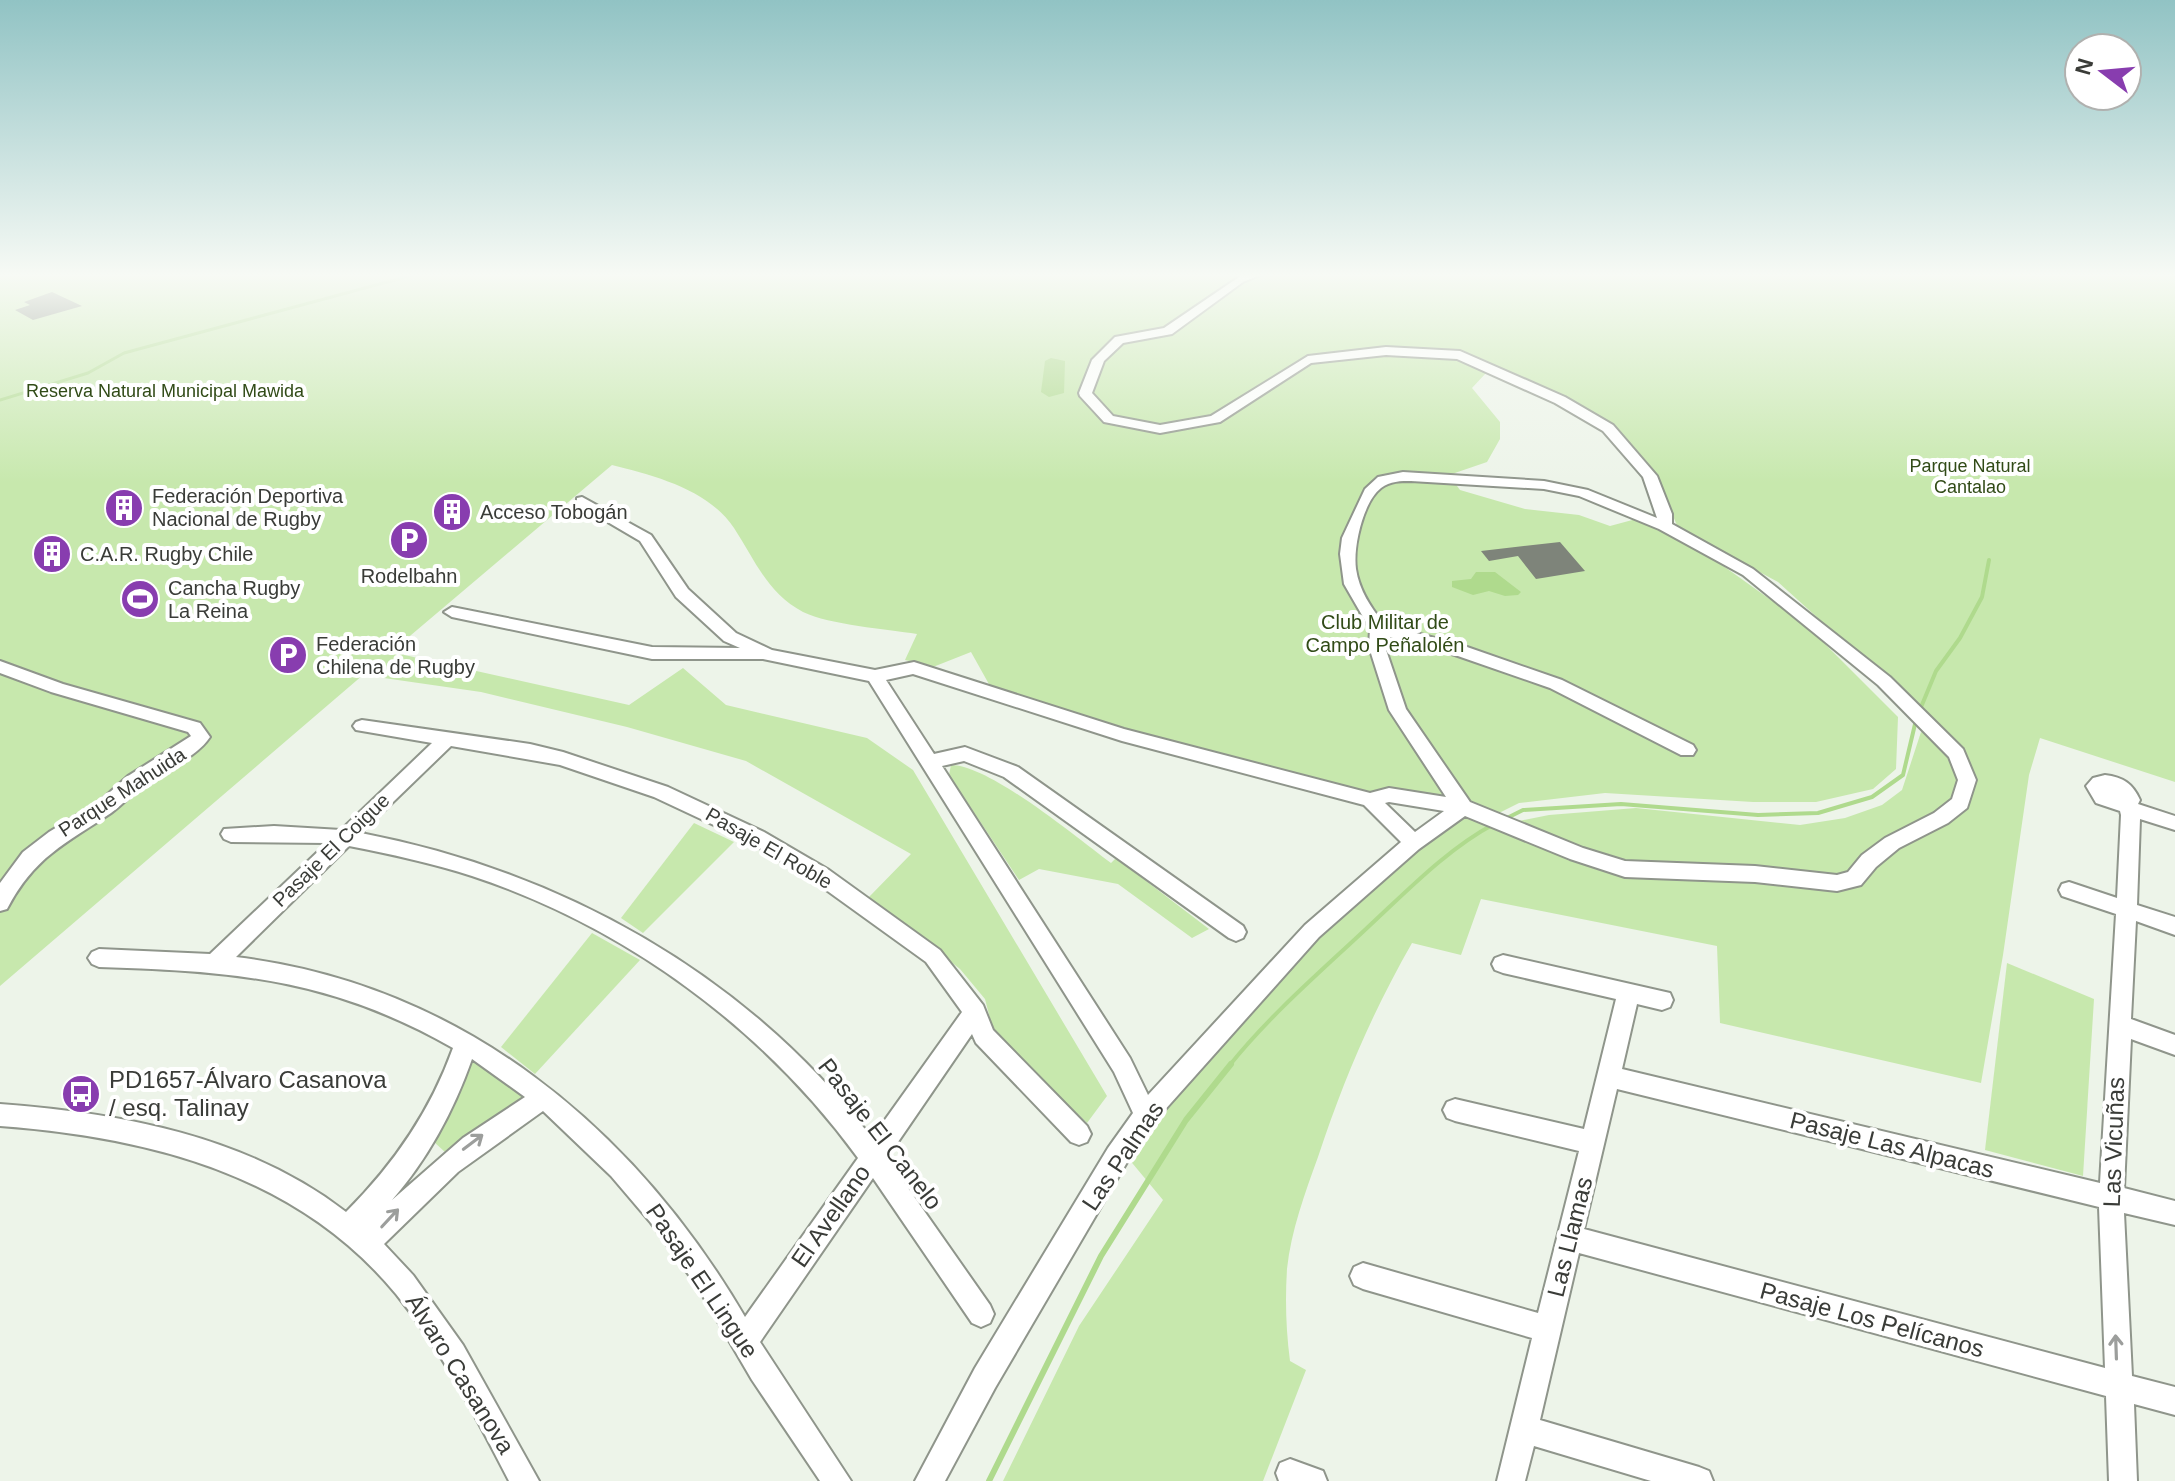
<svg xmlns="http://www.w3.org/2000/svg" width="2175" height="1481" font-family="Helvetica,sans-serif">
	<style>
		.green { fill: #c7e8ad; fill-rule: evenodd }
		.water { fill: #afda8d }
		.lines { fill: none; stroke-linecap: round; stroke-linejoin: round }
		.stream-far2 { stroke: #afda8d; stroke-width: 3 }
		.stream-far1 { stroke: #afda8d; stroke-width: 4 }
		.stream { stroke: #afda8d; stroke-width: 6 }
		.building { fill: #7e847a }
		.minor-casing { stroke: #8f958b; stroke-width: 4 }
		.minor { fill: #fff; fill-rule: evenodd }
		.oneway { stroke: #9c9e9c }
		.labels { text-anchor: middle; stroke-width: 8; stroke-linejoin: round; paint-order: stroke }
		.far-park-label { font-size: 18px; fill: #314b17; stroke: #fff }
		.poi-label { font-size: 20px; fill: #3a3c38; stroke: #fff; text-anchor: start }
		.park-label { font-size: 20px; fill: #314b17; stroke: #fff }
		.street-label { font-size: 20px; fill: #3a3c38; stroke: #fff }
		.near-poi-label { font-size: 24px; fill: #3a3c38; stroke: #fff; text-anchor: start }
		.near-street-label { font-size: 24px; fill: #3a3c38; stroke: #fff }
	</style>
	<rect width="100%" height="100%" fill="#edf4e9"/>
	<g class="green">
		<path d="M0,275H2175V782L2040,738L2029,775L2003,955L1981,1083L1720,1023L1717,946L1481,899L1461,955L1412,943C1371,1015 1344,1079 1318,1157C1305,1193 1291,1231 1287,1269C1285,1300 1286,1330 1290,1361L1306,1370L1263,1481H1003L1079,1326L1163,1200L1123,1152L1313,935L1474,803L1366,792L1128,730L990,686L971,652L933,667L905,660L917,634C886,629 830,625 803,612C767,593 755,560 734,528C708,489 655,476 612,465L391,652L629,705L683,668L726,705L867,738L913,770L1107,1096L1087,1123L994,1034L985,999L960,969L869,897L911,854L746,761L627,727L481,692L363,675L0,986ZM1486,373L1611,424L1656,474L1678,528L1778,582L1902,694L1950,744L1921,732L1902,790L1882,805L1845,818L1800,825L1636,808L1549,815L1519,821L1499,813L1519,803L1605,793L1753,802H1816L1873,789L1896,769L1898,717L1806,625L1708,555L1636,519L1610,526L1579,515L1525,509L1460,490L1449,475L1487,462L1500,439V422L1472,388Z"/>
		<path d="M951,765C990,765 1077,838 1111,863L1116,858L1209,929L1192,938L1118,884L1039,869L1019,880L949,775Z"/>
		<path d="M694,823L734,842L643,933L621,918Z"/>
		<path d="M592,933L640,960L535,1074L501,1047Z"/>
		<path d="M2007,963L2094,999L2083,1176L1985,1150Z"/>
		<path d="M470,1059L528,1098L446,1153L433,1141Z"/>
	</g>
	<g class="water">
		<path d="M1051,358L1065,361L1064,393L1049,397L1041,392L1045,361Z"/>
		<path d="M1476,572H1495L1521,592L1518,595L1505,596L1489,591L1473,595L1452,587V581L1471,579Z"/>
	</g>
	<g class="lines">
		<path class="stream-far2" d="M0,400L88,373L124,353L413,275"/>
		<g class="stream-far1">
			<path d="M1919,712L1936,671L1960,638L1982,597L1989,560"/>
			<path d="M1505,819L1523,810L1621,804L1758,815L1818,813L1872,797L1903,775L1916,720"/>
			<path d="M1229,1066C1270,1015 1319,973 1367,928C1406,892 1447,849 1494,824"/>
		</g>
		<path class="stream" d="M989,1481L1101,1256L1186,1120L1231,1064"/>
	</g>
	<g class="building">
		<path d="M52,292L82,306L33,320L15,310L30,305L24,302Z"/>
		<path d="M123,499L136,503L144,506L125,517L104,510Z"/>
		<path d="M1560,542L1585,571L1536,579L1518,556L1489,561L1481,551Z"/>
		<path d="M51,544L72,552L54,563L32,556Z"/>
	</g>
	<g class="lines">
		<g class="minor-casing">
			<g id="minor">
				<path d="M1242,275H1260L1243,282L1172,334L1123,343L1104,361L1092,393L1113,416L1160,425L1211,416L1308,356L1386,347L1460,351L1565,397L1613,425L1657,476L1672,514V524L1753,569L1890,677L1963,749L1976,780L1967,808L1948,823L1899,848L1876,867L1861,885L1837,891L1755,882L1625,877L1570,859L1465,816L1419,849L1319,937L1154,1122L1126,1164L995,1388L945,1481H915L975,1368L1108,1148L1133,1113L1114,1072L869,681L763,659H652L452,617L444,612L452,607L652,647L740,648L724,641L676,597L640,541L577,504V498L582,497L651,535L688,589L736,633L772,650L875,670L914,662L1124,729L1370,793L1389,788L1446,797L1389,710L1369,647L1370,629L1344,584L1340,554L1342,538L1365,489L1378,477L1403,472L1544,481L1588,490L1657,518L1643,477L1603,431L1555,403L1457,359L1386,355L1311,363L1220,422L1160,433L1104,422L1080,396L1079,393L1092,360L1115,337L1164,328ZM1411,481L1544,489L1579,496L1659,529L1743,575L1878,685L1949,757L1958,780L1952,799L1934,813L1885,838L1862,855L1848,872L1837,875L1755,866L1625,861L1583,848L1470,802L1406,709L1385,647L1386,636L1455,655L1550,688L1681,755H1693L1696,750L1693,745L1562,680L1467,647L1384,624C1371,608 1359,590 1356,569C1353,547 1363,502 1381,488C1390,481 1401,481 1411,481ZM913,674L1122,741L1364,805L1401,842L1305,925L1148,1095L1130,1058L942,766L964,761L1004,777L1229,938L1236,941L1243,938L1246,932L1243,926L1018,767L965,747L934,754L886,680ZM1389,802L1444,811L1415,832L1385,803Z"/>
				<path d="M0,661L63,684L200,723L210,737C197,757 169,767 149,781C135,790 125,803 111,813C65,844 34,857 7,909L0,911V883L23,852L49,832L100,801L128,776L191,736L188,732L51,692L0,673Z"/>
				<path d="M362,720L530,744L563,752L668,787L764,832L829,870L940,950L983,1005L993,1030L1087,1126L1091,1134L1087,1142L1079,1145L1071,1142L976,1043L972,1034L887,1158L990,1305L994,1314L990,1323L981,1327L972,1323L873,1178L760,1342L851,1481H820L752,1380L697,1286L651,1223L611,1176L543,1111L458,1172L384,1244L413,1275L463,1345L539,1481H509C476,1417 442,1351 396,1294C297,1174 148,1137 0,1126V1104C121,1113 248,1136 346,1212C394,1164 430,1112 453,1048C332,979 235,971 99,967L92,964L88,958L92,952L99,949L210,954L327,843L231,842L224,839L221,834L224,829L274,826L341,830L432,743L356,730L353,726L356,722ZM451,746L560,765L654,797L750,842L815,882L926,962L962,1012L872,1138C746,974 563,872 361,833ZM349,846C390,854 432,863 472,876C626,927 763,1028 858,1158L745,1317C633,1126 460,984 236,957ZM472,1059L525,1097L463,1138L392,1200C428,1159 454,1110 472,1059Z"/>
				<path d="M2105,775C2123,777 2133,784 2140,800L2138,804L2175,816V830L2140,819L2137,905L2175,917V935L2136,921L2131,1019L2175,1035V1055L2131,1039L2124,1188L2175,1201V1225L2124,1213L2132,1376L2175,1387V1415L2134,1404L2137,1481H2109L2106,1396L1579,1253L1540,1420L1699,1467L1709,1471L1713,1481H1651L1534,1446L1525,1481H1497L1532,1338L1363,1289L1354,1285L1350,1276L1354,1267L1363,1263L1538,1313L1579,1151L1455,1121L1447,1118L1443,1110L1447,1102L1455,1099L1584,1129L1616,999L1503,973L1495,970L1492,964L1495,958L1503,955L1670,993L1673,1000L1670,1007L1662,1010L1637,1004L1622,1069L2100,1183L2116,914L2062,896L2059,890L2062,884L2069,882L2117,898L2121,815L2120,811L2096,803L2086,786L2093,778ZM1617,1089L2099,1207L2105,1368L1584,1229Z"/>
				<path d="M1290,1459L1323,1471L1327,1481H1279L1276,1473L1280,1463Z"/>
			</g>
		</g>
		<use href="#minor" class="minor"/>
	</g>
	<defs><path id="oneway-shaft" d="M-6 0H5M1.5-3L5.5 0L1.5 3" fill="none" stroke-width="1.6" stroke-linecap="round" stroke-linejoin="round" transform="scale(2)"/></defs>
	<g class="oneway">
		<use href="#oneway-shaft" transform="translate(473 1142) rotate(-37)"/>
		<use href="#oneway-shaft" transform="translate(390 1218) rotate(-47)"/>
		<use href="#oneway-shaft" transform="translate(2116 1347) rotate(-92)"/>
	</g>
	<linearGradient id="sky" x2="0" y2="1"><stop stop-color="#91c3c4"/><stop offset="0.57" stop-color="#f7faf5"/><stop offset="1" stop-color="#f7faf5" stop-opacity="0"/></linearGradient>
	<rect width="2175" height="483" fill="url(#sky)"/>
	<defs>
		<g id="building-disc" transform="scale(2)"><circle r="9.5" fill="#883daf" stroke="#fff"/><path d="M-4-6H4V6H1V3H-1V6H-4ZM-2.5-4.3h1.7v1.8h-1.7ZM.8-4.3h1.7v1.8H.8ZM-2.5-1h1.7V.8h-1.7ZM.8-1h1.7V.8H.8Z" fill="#fff"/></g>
		<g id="parking-disc" transform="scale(2)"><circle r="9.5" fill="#883daf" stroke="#fff"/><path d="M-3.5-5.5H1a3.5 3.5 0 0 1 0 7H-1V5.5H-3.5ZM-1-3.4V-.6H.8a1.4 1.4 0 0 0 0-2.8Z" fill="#fff"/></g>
		<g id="stadium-disc" transform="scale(2)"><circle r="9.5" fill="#883daf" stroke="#fff"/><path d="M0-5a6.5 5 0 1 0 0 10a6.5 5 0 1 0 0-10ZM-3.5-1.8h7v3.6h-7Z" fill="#fff"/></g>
		<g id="bus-disc" transform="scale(2)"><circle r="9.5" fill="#883daf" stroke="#fff"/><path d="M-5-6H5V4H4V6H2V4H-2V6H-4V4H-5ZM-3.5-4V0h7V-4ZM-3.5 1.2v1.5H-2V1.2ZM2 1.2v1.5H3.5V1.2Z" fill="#fff"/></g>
	</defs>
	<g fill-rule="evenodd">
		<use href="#building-disc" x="124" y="508"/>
		<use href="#building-disc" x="452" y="512"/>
		<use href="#parking-disc" x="409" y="540"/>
		<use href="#building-disc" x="52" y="554"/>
		<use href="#stadium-disc" x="140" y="599"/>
		<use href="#parking-disc" x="288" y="655"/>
		<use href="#bus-disc" x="81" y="1094"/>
	</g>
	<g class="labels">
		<g class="far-park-label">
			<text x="165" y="397">Reserva Natural Municipal Mawida</text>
			<text x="1970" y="472">Parque Natural<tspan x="1970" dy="21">Cantalao</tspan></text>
		</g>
		<g class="poi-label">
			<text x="152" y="503">Federación Deportiva<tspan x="152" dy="23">Nacional de Rugby</tspan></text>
			<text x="480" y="519">Acceso Tobogán</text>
			<text x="80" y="561">C.A.R. Rugby Chile</text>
			<text x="409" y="583" text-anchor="middle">Rodelbahn</text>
			<text x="168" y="595">Cancha Rugby<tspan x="168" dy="23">La Reina</tspan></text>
			<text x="316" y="651">Federación<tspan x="316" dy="23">Chilena de Rugby</tspan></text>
		</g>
		<g class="park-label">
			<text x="1385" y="629">Club Militar de<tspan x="1385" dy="23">Campo Peñalolén</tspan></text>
		</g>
		<g class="street-label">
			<text transform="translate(122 792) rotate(-33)" y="7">Parque Mahuida</text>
			<text transform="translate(769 848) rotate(30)" y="7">Pasaje El Roble</text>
			<text transform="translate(331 850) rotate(-44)" y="7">Pasaje El Coigue</text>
		</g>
		<g class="near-poi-label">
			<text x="109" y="1088">PD1657-Álvaro Casanova<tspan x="109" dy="28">/ esq. Talinay</tspan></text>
		</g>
		<g class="near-street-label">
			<text transform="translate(880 1134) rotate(52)" y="8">Pasaje El Canelo</text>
			<text transform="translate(2114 1142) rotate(-88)" y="8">Las Vicuñas</text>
			<text transform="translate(1892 1145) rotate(14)" y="8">Pasaje Las Alpacas</text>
			<text transform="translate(1123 1156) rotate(-56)" y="8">Las Palmas</text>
			<text transform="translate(831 1216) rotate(-55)" y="8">El Avellano</text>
			<text transform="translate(1570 1237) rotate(-76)" y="8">Las Llamas</text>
			<text transform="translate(702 1281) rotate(56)" y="8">Pasaje El Lingue</text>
			<text transform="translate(1872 1320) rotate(15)" y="8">Pasaje Los Pelícanos</text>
			<text transform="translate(460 1374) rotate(58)" y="8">Álvaro Casanova</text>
		</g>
	</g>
	<g transform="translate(2103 72) rotate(286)"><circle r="38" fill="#ffffff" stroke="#b0b1af" stroke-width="2"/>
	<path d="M0-6L14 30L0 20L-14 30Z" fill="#883daf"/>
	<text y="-12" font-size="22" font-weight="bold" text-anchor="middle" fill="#3a3c38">N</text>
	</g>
</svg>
